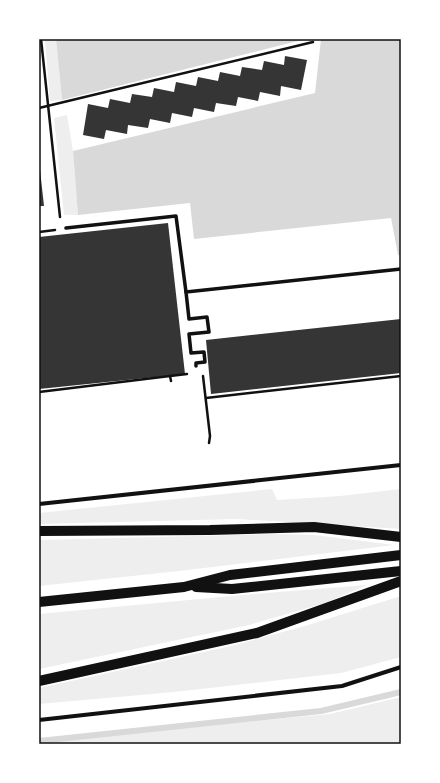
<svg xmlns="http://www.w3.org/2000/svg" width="440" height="783" font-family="'Source Sans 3',sans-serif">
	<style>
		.green { fill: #eee }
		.water { fill: #d9d9d9 }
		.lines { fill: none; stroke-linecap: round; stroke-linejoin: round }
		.stream { stroke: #d9d9d9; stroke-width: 6 }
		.building { fill: #353535 }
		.path { stroke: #111; stroke-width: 2.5 }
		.pedestrian { stroke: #111; stroke-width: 3.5 }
		.minor { stroke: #111; stroke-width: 4 }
		.primary { stroke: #111; stroke-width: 10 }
		.neatline { fill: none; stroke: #111; stroke-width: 1.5 }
	</style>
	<rect width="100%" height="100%" fill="#fff"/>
	<g class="green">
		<path d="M45,39H56L62,100L50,101Z"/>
		<path d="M67,115L73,151L78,215H64L54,118Z"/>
		<path d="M272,489L277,500L340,496L401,489V529L237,519L39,524V513Z"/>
		<path d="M277,534L314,535L394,545L179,571L39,586V540Z"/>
		<path d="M367,585L325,603L249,625L39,669V614L242,595Z"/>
		<path d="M401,596V657L341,673L174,692L39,704V688L231,646L305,626Z"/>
		<path d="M401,697V744H39L83,737L330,714Z"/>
	</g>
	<g class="water">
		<path d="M56,39H306L62,100Z"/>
		<path d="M321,39H401V255H398L391,218L194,239L190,203L78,215L73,151L315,93Z"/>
	</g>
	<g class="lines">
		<path class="stream" d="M39,741L321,711L401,692"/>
	</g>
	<g class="building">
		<path d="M285,56L307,60L301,90L281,86L280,96L260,92L258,101L238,97L236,106L216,103L214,112L194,108L192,117L172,113L170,123L150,119L148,128L128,125L127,134L106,130L104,139L83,135L88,104L108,108L110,99L130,103L132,94L152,97L154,88L174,92L176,82L196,86L198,77L218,81L220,72L240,76L242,67L262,70L264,61L284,65Z"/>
		<path d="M39,170H40L44,206H39Z"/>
		<path d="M168,223L185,374L39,389V237Z"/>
		<path d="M401,319V373L211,394L206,340Z"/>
	</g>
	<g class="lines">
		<g class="path">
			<path d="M41,39L60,217"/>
			<path d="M39,108L313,42"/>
			<path d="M39,232L55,230"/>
			<path d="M170,376L187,374"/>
			<path d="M203,376L210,436L209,443"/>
			<path d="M39,392L170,376L171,381"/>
			<path d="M206,398L401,376"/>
		</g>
		<g class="pedestrian">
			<path d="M66,228L176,216L186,292"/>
			<path d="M196,366V363L205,362L204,352L191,353L189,334L209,332L207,317L189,319L186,292L401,269"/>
		</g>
		<g class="minor">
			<path d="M39,504L401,465"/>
			<path d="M39,720L342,686L401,667"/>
		</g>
		<g class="primary">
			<path d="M39,531L210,530L314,527L401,537"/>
			<path d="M196,587L232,589L401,571"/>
			<path d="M39,602L184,587L230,575L401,555"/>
			<path d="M39,681L257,633L401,581"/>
		</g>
	</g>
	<rect width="440" height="783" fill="none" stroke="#ffffff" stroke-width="80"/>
	<rect x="40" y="40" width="360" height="703" class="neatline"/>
</svg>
